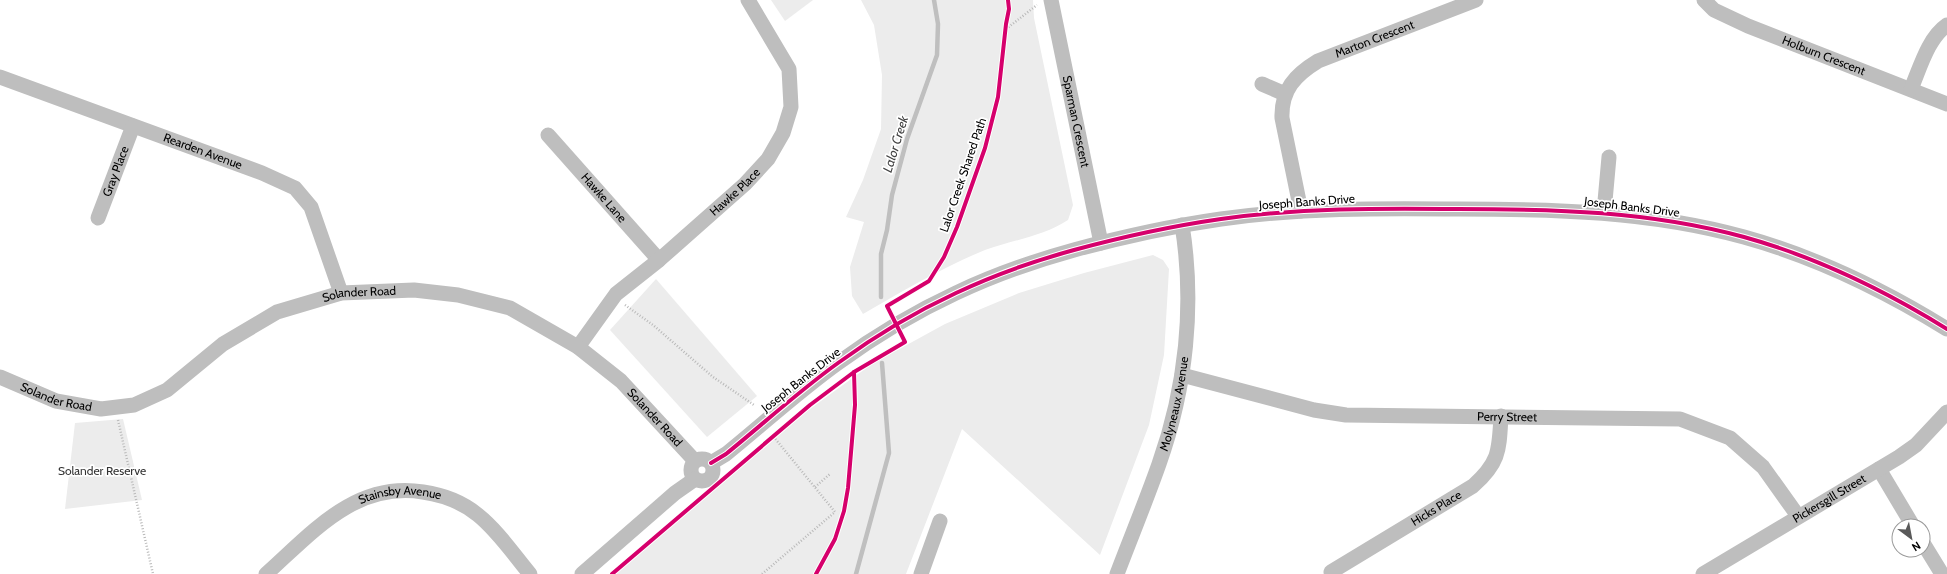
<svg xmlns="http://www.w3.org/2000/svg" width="1947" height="574" font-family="Cabin,sans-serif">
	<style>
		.green { fill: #ececec }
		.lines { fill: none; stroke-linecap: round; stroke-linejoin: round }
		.stream { stroke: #bfbfbf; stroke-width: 4.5 }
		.path { stroke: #b9b9b9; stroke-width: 2.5; stroke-dasharray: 1 2; stroke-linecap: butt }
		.minor { stroke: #bebebe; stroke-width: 15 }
		.cycleway-casing { stroke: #fff; stroke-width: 6 }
		.cycleway { stroke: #d6006c; stroke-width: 4 }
		.labels { text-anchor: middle; stroke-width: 3.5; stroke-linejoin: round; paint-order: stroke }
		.street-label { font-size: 12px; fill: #000; stroke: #fff }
		.park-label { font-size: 12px; fill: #333; stroke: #fff }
		.water-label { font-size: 13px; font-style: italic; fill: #444; stroke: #fff }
	</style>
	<rect width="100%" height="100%" fill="#fff"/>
	<g class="green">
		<path d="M771,0H813L785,21Z"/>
		<path d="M861,0H1033L1034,18L1073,205L1068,220C1044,236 1013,240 985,250C943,267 903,291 863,314L852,296L850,267L864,222L846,217L863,180L881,129L882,75L874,25Z"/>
		<path d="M1153,255L1163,260L1169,269L1164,355L1149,425L1100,555L962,429L906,574H616L807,411L872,364L945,324L1019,293L1084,273Z"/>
		<path d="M656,279L757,396L707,437L610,330Z"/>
		<path d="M123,419L142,500L65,509L75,423Z"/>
	</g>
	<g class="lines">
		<g class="stream">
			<path d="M881,297V254L887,230L892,195L907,139L937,55L938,24L934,0"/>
			<path d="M856,574L889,453L882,363"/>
		</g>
		<g class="path">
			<path d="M1006,29L1037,5"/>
			<path d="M625,305L653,325L713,377L754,405"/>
			<path d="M118,420L153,574"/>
			<path d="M815,487L830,474"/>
			<path d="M762,574L835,512L773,436"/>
		</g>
		<g class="minor">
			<path id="s1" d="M1051,0L1101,243"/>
			<path id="s2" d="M1704,0L1714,10L1748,26L1947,104"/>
			<path id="s3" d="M0,77L262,173L295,188L311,207L341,293"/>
			<path d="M1262,84L1285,94"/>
			<path d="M1911,89C1920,68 1928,38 1947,25"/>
			<path id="s4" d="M548,135L659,260"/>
			<path id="s5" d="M1301,211L1282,118C1281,90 1295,75 1318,61L1476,0"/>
			<path d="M1604,212L1609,157"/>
			<path id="s6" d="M98,218L133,126"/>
			<path id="s7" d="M578,347L616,294L659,260L745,184L768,159L783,133L791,107L789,69L748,0"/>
			<path id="s8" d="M1182,375L1314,410L1346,415L1680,419L1730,438L1763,467L1798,516"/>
			<path id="s9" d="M0,377L56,401L101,409L134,405L167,390L223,344L277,312L341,293L414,290L458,295L510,308L578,347L621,381L695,461"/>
			<circle cx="702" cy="470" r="11"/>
			<path d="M711,463L726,454C763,424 799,391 838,363C875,336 915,312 956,293C994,275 1034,261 1074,250C1122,237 1172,226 1221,219C1300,208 1379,208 1458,209C1556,209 1649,211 1744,237C1816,257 1884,290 1947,329"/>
			<path d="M1879,469L1913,526"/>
			<path d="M1923,543L1942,574"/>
			<path id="s10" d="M1331,572L1473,486C1500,462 1499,450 1501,416"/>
			<path id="s11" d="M266,574C312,533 355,481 423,492C444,495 461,501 478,515C498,531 514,555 530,574"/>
			<path d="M582,574L675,493L695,479"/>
			<path d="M921,574L940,521"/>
			<path id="s12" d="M1117,574C1131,537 1146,501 1159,464C1186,388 1195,305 1182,225"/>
			<path id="s13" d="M1703,574L1899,457L1916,445L1947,412"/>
		</g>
		<g class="cycleway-casing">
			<g id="cycleway">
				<path d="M711,463L726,454C763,424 799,391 838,363C875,336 915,312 956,293C994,275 1034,261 1074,250C1122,237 1172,226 1221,219C1300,208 1379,208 1458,209C1556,209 1649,211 1744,237C1816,257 1884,290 1947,329"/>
				<path d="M612,574L810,405L854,372L905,342L887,306L929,281L944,257L957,227L985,148L998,97L1006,24L1009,9L1008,0"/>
				<path d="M816,574L835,539L844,511L848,488L855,405L854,372"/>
			</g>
		</g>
		<use href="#cycleway" class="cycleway"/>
	</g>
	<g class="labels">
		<g class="street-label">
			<text dy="4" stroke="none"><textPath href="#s5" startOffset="227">Marton Crescent</textPath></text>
			<text dy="4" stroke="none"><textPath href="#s2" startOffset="133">Holburn Crescent</textPath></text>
			<text dy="4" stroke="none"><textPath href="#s1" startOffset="124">Sparman Crescent</textPath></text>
			<text dy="4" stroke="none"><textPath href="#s3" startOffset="216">Rearden Avenue</textPath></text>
			<text dy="4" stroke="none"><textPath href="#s6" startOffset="50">Gray Place</textPath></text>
			<text transform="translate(963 175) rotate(-71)" y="4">Lalor Creek Shared Path</text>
			<text dy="4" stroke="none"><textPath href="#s7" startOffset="222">Hawke Place</textPath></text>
			<text dy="4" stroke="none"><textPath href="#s4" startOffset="84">Hawke Lane</textPath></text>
			<text transform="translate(1307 202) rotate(-4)" y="4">Joseph Banks Drive</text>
			<text transform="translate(1632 207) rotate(7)" y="4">Joseph Banks Drive</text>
			<text dy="4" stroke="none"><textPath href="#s9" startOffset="396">Solander Road</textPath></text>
			<text transform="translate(801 380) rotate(-38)" y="4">Joseph Banks Drive</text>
			<text dy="4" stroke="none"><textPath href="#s9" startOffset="60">Solander Road</textPath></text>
			<text dy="4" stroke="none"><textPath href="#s12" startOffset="180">Molyneaux Avenue</textPath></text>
			<text dy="4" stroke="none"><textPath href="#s8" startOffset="330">Perry Street</textPath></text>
			<text dy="4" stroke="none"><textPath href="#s9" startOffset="732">Solander Road</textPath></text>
			<text dy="4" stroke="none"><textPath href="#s13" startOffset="147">Pickersgill Street</textPath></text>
			<text dy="4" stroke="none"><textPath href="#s11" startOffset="161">Stainsby Avenue</textPath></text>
			<text dy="4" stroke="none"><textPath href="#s10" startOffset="123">Hicks Place</textPath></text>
		</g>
		<g class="park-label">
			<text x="102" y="475">Solander Reserve</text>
		</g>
		<g class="water-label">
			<text transform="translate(895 144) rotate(-73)" y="5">Lalor Creek</text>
		</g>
	</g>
	<g transform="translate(1911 538) rotate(148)"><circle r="19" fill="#ffffff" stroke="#999999"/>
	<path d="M0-3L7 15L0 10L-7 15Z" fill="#595959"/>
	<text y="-6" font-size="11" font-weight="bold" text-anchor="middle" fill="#000000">N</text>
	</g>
</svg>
